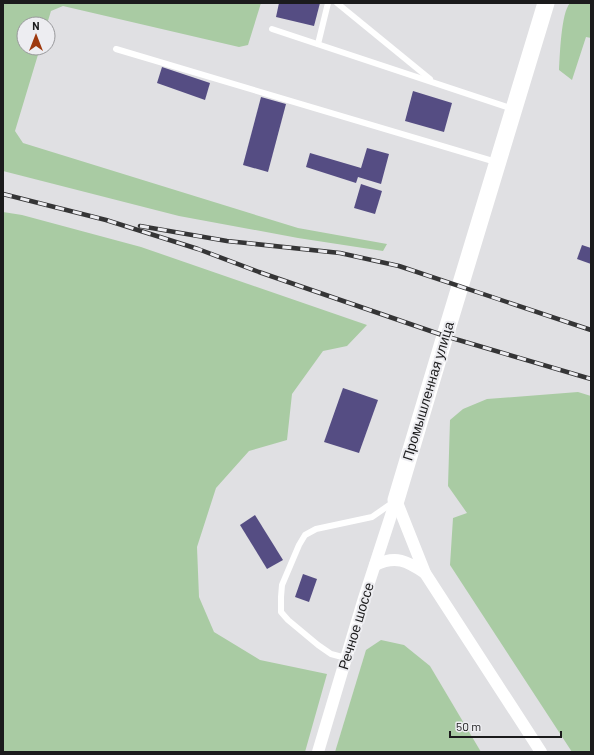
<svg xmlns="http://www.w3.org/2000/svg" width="594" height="755" font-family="Barlow,sans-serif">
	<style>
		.green { fill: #a9cba3 }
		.building { fill: #554d83 }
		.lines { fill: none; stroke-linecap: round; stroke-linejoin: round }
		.lane { stroke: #fff; stroke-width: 6 }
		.street { stroke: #fff; stroke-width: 12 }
		.secondary { stroke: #fff; stroke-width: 17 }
		.rail-casing { stroke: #353536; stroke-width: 4.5 }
		.rail { stroke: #ededf1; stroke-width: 3; stroke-dasharray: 9; stroke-linecap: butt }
		.labels { text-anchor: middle; stroke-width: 4; stroke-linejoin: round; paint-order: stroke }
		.street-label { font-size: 14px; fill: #1b1b1c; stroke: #ededf1 }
	</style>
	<rect width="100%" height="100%" fill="#e0e0e3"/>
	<g class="green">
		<path d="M3,3H261L248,45L239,47L63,6L51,11L47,24H24V48H40L15,131L23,143L298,228L387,244L383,251L298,238L179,216L3,171Z"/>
		<path d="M570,3H591V38L586,37L572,80L559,70C560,55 561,13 570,3Z"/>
		<path d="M3,212L22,215L141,247L367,325L347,346L323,351L292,394L287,440L249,451L216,488L197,547L199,597L214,632L260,660L327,674L305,752H3Z"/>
		<path d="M578,392L591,396V752H572L450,565L453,518L467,513L448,486L450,420L463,409L487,399Z"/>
		<path d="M381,640L404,645L430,666L481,752H335L366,650Z"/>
	</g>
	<g class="building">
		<path d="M279,3H320L314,26L276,17Z"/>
		<path d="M162,67L210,83L205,100L157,83Z"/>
		<path d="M413,91L452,103L444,132L405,121Z"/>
		<path d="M261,97L286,104L268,172L243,165Z"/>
		<path d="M367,148L389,154L381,184L358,177L356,183L306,167L310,153L361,168Z"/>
		<path d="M361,184L382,191L375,214L354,208Z"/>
		<path d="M582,245L591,248V264L577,259Z"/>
		<path d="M343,388L378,400L359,453L324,442Z"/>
		<path d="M255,515L283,560L267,569L240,525Z"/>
		<path d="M303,574L317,579L309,602L295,597Z"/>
	</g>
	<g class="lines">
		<g class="lane">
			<path d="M337,3L430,79"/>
			<path d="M272,29L513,109"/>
			<path d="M318,44L328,3"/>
			<path d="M116,49L496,162"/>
			<path d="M346,658L331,654L318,645L288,620L281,612V597L282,585L299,545L305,535L316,529L372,517L395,501"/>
		</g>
		<g class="street">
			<path d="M396,500L425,573L541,752"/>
			<path d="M375,565C396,555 407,561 425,573"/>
			<path d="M318,752L364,598L396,500"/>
		</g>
		<path class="secondary" d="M396,500L445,336L546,3"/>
		<g class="rail-casing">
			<g id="rail">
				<path d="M3,194L106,220L198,249L259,272L445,336L591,379"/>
				<path d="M140,226L227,241L340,253L399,266L591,330"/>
			</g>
		</g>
		<use href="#rail" class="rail"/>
	</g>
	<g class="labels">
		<g class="street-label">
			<text transform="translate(428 391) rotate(-73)" y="5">Промышленная улица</text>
			<text transform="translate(356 626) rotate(-73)" y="5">Речное шоссе</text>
		</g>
	</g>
	<rect width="594" height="755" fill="none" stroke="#1b1b1c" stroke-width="8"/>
	<g transform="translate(36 36)"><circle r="19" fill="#ededf1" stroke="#99999c"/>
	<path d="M0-3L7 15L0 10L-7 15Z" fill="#9e390e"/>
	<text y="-6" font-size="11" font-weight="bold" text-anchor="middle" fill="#1b1b1c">N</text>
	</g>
	<path d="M450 731v6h111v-6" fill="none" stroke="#1b1b1c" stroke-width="2"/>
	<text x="456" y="731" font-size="12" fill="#1b1b1c" stroke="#ededf1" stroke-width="3" paint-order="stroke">50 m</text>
</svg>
